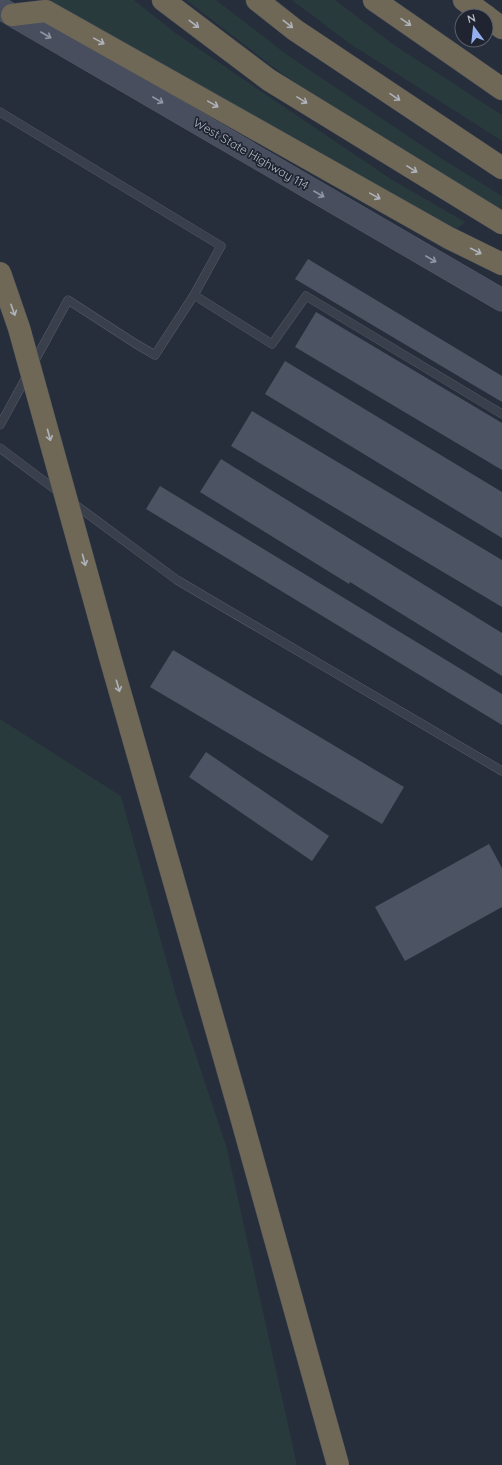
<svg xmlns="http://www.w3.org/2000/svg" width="502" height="1465" font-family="Quicksand,sans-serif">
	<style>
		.green { fill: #293a3d }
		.building { fill: #4c5463 }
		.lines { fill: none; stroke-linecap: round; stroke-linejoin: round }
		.lane-casing { stroke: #585d69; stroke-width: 9 }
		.secondary-casing { stroke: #585d69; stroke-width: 23 }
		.highway-casing { stroke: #454a56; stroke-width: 23 }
		.lane { stroke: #393f4b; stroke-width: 8 }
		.secondary { stroke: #484e5e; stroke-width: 22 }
		.highway { stroke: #706857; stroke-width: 22 }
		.highway-bridge-casing { stroke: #454a56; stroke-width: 23; stroke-linecap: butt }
		.highway-bridge { stroke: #706857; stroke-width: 22 }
		.oneway { stroke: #aeb3bb }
		.oneway2 { stroke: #8f95a2 }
		.labels { text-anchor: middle; stroke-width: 3.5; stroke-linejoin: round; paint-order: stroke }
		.street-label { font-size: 12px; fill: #b5bbc6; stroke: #1f2430 }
	</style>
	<rect width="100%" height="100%" fill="#262d3b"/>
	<g class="green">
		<path d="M43,0H134L174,32L296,115L391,179L465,222L457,229C318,154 178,81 43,0Z"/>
		<path d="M186,0H216L286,54L436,155L502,196V211L422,163L285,76Z"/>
		<path d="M292,0H335L394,45L502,115V141L349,43Z"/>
		<path d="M0,719L121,796L176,995L227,1149L297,1465H0Z"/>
	</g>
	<g class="building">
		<path d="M308,259L502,376V402L295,279Z"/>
		<path d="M316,312L502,423V470L295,347Z"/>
		<path d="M285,361L502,492V538L265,394Z"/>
		<path d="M252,411L502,560V607L231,446Z"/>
		<path d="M221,459L502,633V676L350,582L349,584L200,492Z"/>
		<path d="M160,486L502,694V725L146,509Z"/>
		<path d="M173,650L404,787L382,824L150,687Z"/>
		<path d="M206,752L329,836L312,861L189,777Z"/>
		<path d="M489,844L502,868V907L405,961L375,907Z"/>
	</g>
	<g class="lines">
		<g class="lane-casing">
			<g id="lane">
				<path d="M0,112L221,246L194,295L272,344L306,296L502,414"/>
				<path d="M33,364L68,300L136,344L155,355L194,295"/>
				<path d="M0,425L28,374"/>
				<path d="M0,448L60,493"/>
				<path d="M73,503L177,580L502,771"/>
			</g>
		</g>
		<g class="secondary-casing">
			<path id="secondary" d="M0,8L502,300"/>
		</g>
		<g class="highway-casing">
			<g id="highway">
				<path d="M163,0L269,80L502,223"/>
				<path d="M257,0L295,30L502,168"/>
				<path d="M374,0L502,89"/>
				<path d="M464,0L486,16"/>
				<path d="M12,15L46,11L449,238L502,264"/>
				<path d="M486,16L502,28"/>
			</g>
		</g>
		<use href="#lane" class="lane"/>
		<use href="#secondary" class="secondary"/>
		<use href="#highway" class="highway"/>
		<g class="highway-bridge-casing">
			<path id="highway-bridge" d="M0,273L19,328L110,657L240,1113L338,1465"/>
		</g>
		<use href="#highway-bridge" class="highway-bridge"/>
	</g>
	<defs><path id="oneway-shaft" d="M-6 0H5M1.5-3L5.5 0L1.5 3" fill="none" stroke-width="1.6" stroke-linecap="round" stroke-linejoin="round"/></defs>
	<g class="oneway">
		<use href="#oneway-shaft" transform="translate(406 22) rotate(35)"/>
		<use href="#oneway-shaft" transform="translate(194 24) rotate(37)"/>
		<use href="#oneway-shaft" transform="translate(288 24) rotate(38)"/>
		<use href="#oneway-shaft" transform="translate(99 41) rotate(29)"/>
		<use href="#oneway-shaft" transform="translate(395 97) rotate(34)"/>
		<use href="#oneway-shaft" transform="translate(302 100) rotate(32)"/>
		<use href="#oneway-shaft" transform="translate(213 104) rotate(29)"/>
		<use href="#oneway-shaft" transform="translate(412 169) rotate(32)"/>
		<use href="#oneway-shaft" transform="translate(375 196) rotate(29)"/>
		<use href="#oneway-shaft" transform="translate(476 251) rotate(27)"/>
		<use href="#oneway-shaft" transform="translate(13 310) rotate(70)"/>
		<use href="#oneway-shaft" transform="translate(49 435) rotate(75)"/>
		<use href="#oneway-shaft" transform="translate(84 560) rotate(75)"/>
		<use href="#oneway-shaft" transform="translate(118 686) rotate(74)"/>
	</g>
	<g class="oneway2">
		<use href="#oneway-shaft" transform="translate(46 35) rotate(30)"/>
		<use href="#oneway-shaft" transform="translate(158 100) rotate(30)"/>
		<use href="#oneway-shaft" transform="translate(319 194) rotate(30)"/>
		<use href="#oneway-shaft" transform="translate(431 259) rotate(30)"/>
	</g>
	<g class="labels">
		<g class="street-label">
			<text transform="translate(251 154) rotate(30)" y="4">West State Highway 114</text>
		</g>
	</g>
	<g transform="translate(474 28) rotate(345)"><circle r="19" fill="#1f2430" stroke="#5b606c"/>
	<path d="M0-3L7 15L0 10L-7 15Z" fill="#93afed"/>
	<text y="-6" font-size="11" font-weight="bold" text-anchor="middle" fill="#b5bbc6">N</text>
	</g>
</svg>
